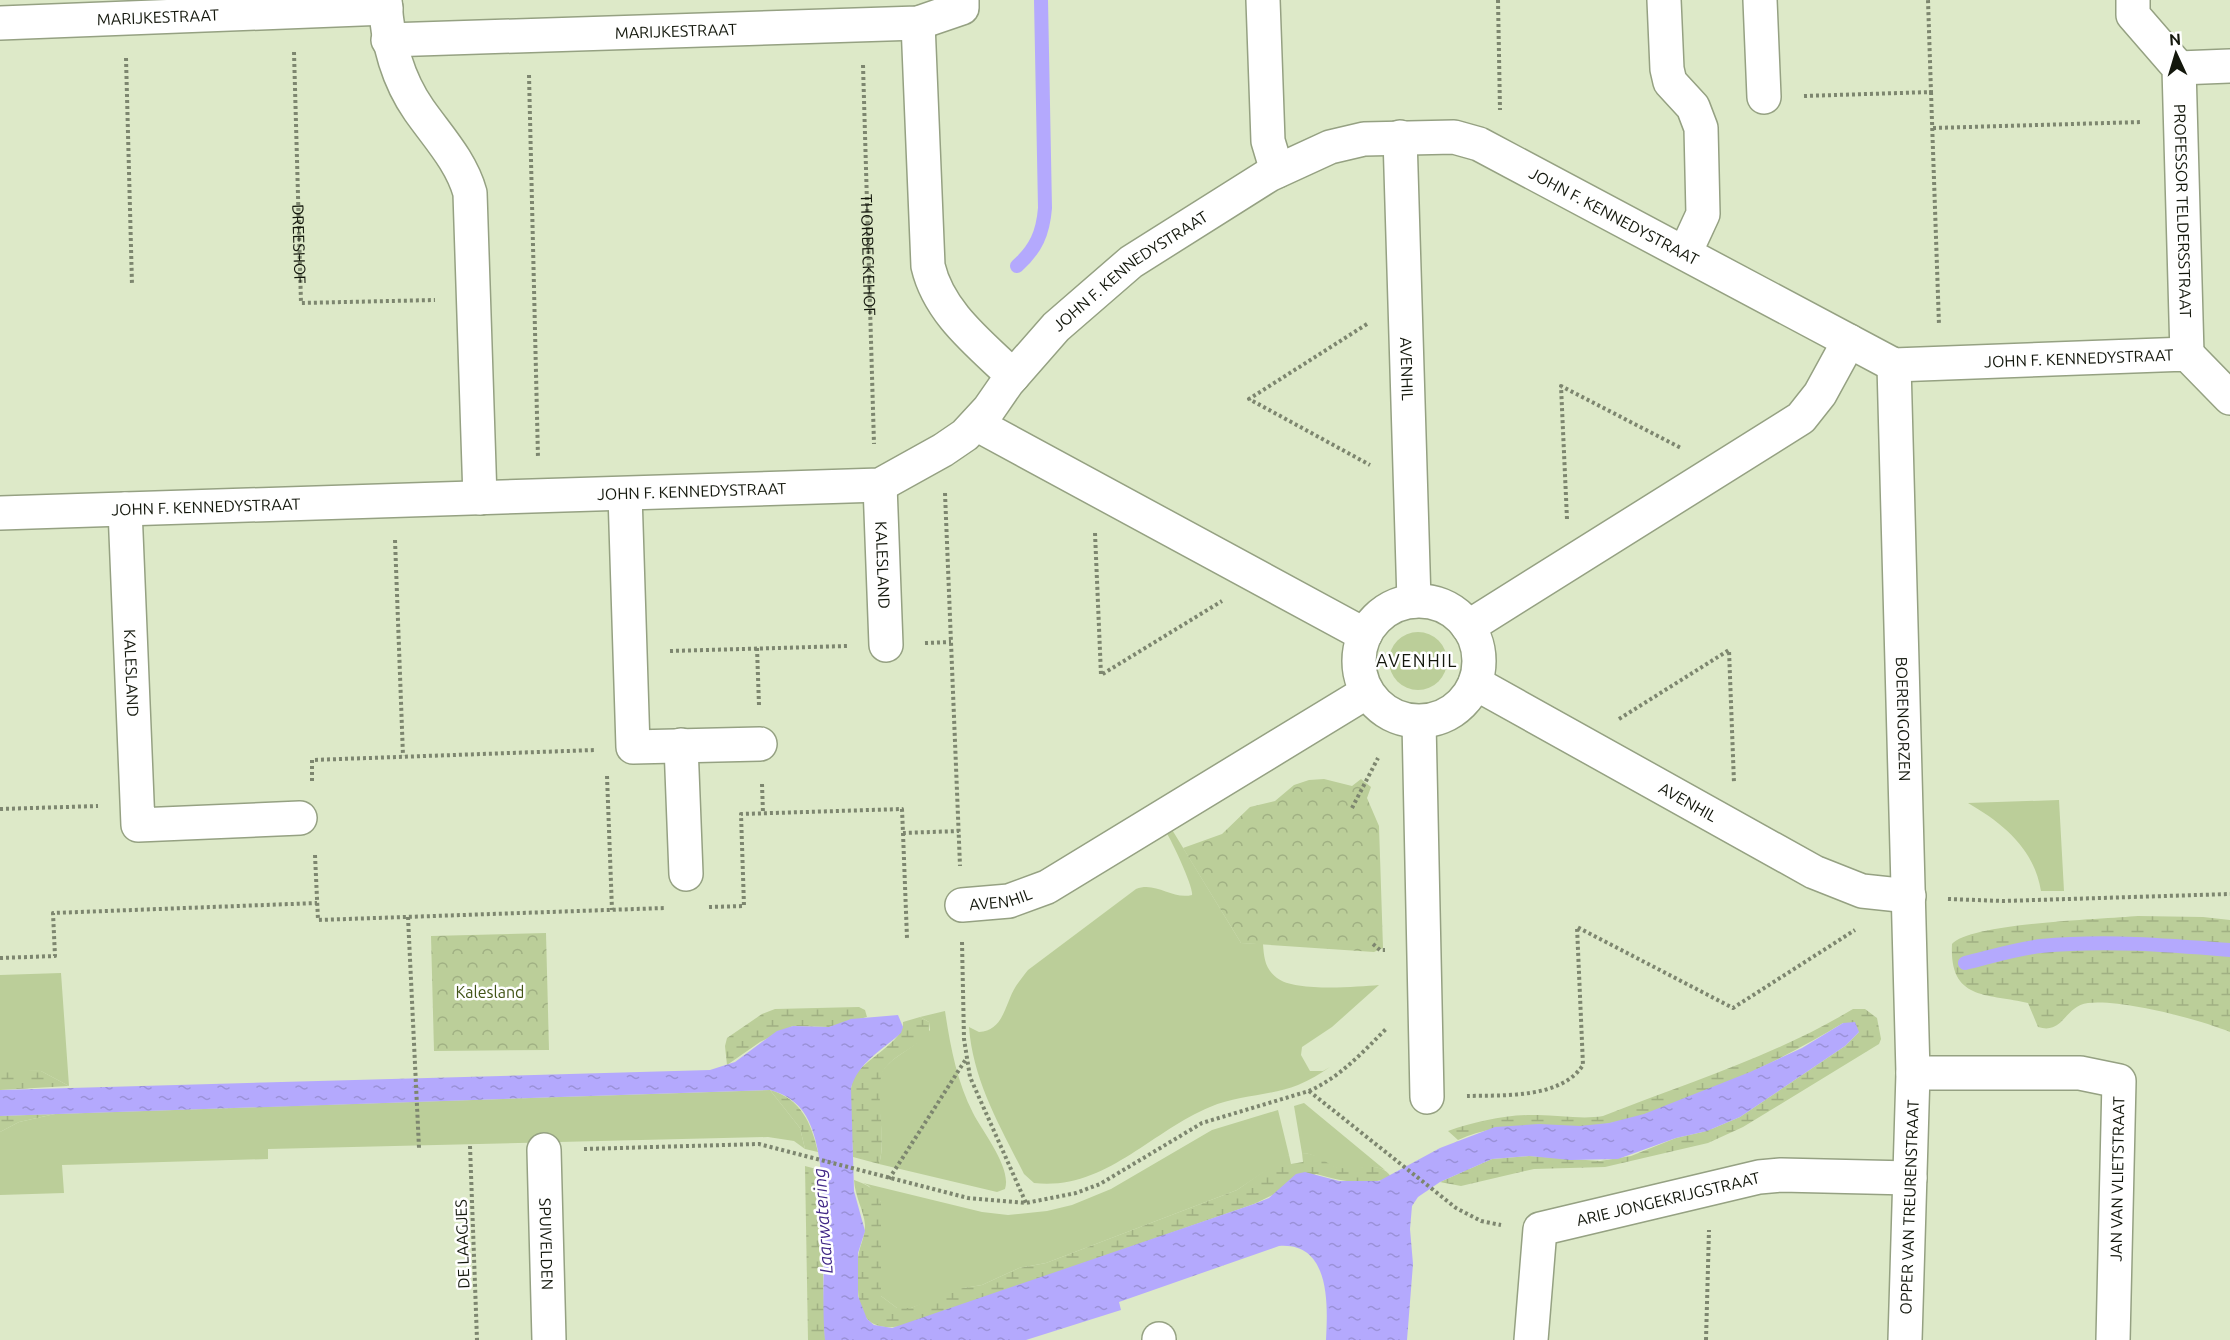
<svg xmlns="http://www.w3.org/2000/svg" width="2230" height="1340" font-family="Ubuntu,sans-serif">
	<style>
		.green { fill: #bbce99 }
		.wetland { fill: url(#wetland-marsh) }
		.park { fill: url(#park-crowns) }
		.water { fill: url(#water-ripples) }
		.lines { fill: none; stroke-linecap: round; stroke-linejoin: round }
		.stream { stroke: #b4a9fd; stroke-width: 14 }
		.minor-casing { stroke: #95a182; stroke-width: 36 }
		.path { stroke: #7d866f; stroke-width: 4; stroke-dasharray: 3 3; stroke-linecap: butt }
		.minor { stroke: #fff; stroke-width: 33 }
		.labels { text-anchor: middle; stroke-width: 5; stroke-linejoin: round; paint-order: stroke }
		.street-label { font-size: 16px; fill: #13170c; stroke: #fff }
		.park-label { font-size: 16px; fill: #425416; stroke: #fff }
		.neighbourhood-label { font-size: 18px; letter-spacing: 1.5px; fill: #13170c; stroke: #fff }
		.water-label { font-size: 18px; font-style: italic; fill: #422987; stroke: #fff }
	</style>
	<defs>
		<pattern id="wetland-marsh" width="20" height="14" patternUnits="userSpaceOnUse" patternTransform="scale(1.5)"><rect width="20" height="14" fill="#bbce99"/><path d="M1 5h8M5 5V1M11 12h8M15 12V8" fill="none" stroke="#a0b083"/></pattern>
		<pattern id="park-crowns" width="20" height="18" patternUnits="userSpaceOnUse" patternTransform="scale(1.5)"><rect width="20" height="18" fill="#bbce99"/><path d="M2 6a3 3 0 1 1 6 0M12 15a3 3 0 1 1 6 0" fill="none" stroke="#a0b083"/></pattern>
		<pattern id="water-ripples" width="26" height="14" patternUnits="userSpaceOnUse" patternTransform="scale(1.5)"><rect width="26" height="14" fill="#b4a9fd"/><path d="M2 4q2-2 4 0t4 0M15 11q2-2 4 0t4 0" fill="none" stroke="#9a91d8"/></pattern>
	</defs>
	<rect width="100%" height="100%" fill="#dde9c8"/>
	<g class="green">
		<circle cx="1418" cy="661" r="29"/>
		<path d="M2059,800L2064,891H2041C2034,849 2004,824 1968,803Z"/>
		<path d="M1171,828L1241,943L1263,944C1264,958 1265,969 1277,978C1295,992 1355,987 1379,985L1332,1027L1302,1047L1301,1055L1310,1071H1323L1330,1067C1320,1074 1310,1080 1298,1085C1270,1096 1238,1095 1210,1107C1150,1132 1104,1191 1034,1183L1024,1174C1000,1126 973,1081 969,1027L979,1032C1004,1031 1005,1003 1016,986C1020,980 1024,975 1028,970L1136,889C1156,881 1172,900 1192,895C1194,888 1172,841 1166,832Z"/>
		<path d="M61,973L69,1086L41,1071L0,1070V975Z"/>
		<path d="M945,1011C950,1045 957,1082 973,1113C982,1131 1012,1168 1005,1189L997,1192L879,1164C888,1136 872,1090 882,1072C891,1056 918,1047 930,1030L929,1022L920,1017Z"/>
		<path d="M770,1090L800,1128L805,1149L794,1141L768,1137L268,1149V1159L62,1165L64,1193L0,1195V1132L19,1122L55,1114Z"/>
		<path d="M1304,1103L1385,1170C1369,1163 1353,1172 1337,1168C1323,1164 1319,1154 1302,1153L1294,1106Z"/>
		<path d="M1278,1110L1289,1155L1237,1190L1046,1263L1019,1268L982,1285L964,1288L911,1308H897L881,1296V1202L869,1186L863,1183L982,1212L1008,1215L1047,1211L1072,1205L1111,1189L1212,1130Z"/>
	</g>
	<g class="wetland">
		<path d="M2138,916L2203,917L2230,920V1032C2198,1019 2122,999 2088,1003C2064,1006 2064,1035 2038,1027L2028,1003C1989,993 1949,1002 1952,944C1969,923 2105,919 2138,916Z"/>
		<path d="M859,1007L865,1010L867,1017L829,1027L793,1026L760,1042L727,1065L725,1046L727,1038L762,1014L775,1009Z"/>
		<path d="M1853,1009H1865L1877,1018L1881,1039L1879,1044L1743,1127L1708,1143L1605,1167L1534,1169L1461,1186L1440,1182L1492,1159L1529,1156L1600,1161L1631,1156L1676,1138L1707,1131L1740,1117L1845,1046L1859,1032L1843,1023C1778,1062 1686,1107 1611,1123C1557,1134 1513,1115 1458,1140L1448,1131C1474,1122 1504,1115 1532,1115C1556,1114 1579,1120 1603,1116C1687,1083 1775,1056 1853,1009Z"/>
		<path d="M920,1017L929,1022V1034C916,1047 896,1054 885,1068C872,1084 888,1137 879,1164L853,1157C853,1137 846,1094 854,1077C863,1060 905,1041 903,1022Z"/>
		<path d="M15,1069L41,1071L69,1086L0,1090V1070Z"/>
		<path d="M770,1090C801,1099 811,1122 818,1152L805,1149L800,1128Z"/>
		<path d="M55,1114L19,1122L0,1132V1116Z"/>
		<path d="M1302,1153C1324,1154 1326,1167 1341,1168C1358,1170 1380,1160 1391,1177C1367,1187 1340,1181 1316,1174L1254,1204L903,1326C866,1332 857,1314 858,1280C858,1271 857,1261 859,1252C861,1243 865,1236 865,1225C864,1211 855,1197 854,1180C867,1185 876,1188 881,1202V1296L897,1308H911L951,1290L982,1285L1019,1268L1046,1263L1237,1190L1284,1157L1289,1155L1291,1164L1303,1162Z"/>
		<path d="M805,1166L820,1170L825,1340H808Z"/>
	</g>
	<g class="park">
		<path d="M1324,779L1352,786L1361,779L1371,787L1367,798L1379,826L1383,948L1374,952L1241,943L1183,848L1222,834L1250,807L1275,801L1294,785L1309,780Z"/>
		<path d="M546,933L549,1050L434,1051L431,936Z"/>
	</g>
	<path class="water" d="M898,1015L903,1027L901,1033C882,1050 858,1063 851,1088L854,1191L865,1231L858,1253V1296L867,1319L874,1325L892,1328L1254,1204L1269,1198L1296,1174L1305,1172L1339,1181H1379L1440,1148L1495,1127L1539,1124L1580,1126L1609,1123L1644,1114L1750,1072L1802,1048L1843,1023L1855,1022L1859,1032L1845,1046L1740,1117L1707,1131L1676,1138L1618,1159L1570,1160L1529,1156L1492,1159L1440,1182L1418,1197L1412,1206L1410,1229L1413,1264L1407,1340H1326C1328,1303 1330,1242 1279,1246L1119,1302L1121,1310L1026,1340H825C819,1281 834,1164 806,1116C798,1102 785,1094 770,1090L0,1116V1090L710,1070L735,1062L777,1031L793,1026L829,1027L851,1019Z"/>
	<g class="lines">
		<g class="stream">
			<path d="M1017,266C1036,249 1043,233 1045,208L1041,0"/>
			<path d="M1965,963C1990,957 2015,949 2041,946C2104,940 2167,945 2230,950"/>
		</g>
		<g class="minor-casing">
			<g id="minor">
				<path d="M385,0C387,40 396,77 419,110C438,137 461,161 470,193L480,498"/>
				<path d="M1263,0L1268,141L1277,171"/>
				<path d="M1664,0L1667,69L1670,82L1693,107L1701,128L1703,214L1685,253"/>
				<path d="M1760,0L1764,97"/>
				<path id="s3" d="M2133,0V15L2179,68L2187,354"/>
				<path id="s4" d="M0,23L386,8"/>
				<path d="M918,23L928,266C939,313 979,343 1013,376"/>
				<path id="s5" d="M388,40L918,23L962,8V0"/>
				<path d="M2179,68L2230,66"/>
				<path id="s6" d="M1400,137L1414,601"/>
				<path id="s7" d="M1894,365L1913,1073L1905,1340"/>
				<path d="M976,424L1365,635"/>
				<path id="s8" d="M880,485L886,645"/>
				<path d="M625,494L633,747L760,744"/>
				<path id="s9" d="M125,509L138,825L300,818"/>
				<path id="s10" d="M0,513L880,485L943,450L965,435L989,409L1007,383L1056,327L1131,262L1269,175L1330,147L1364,139L1454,137L1479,144L1894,365L2187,354L2230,398"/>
				<circle cx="1419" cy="661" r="60"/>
				<path d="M1468,627L1801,418L1820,394L1849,341"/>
				<path id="s11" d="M1475,683L1814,872L1862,891L1909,896"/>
				<path d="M1419,722L1427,1097"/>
				<path d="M681,745L686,874"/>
				<path id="s12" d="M962,905L1009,901L1047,887L1367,692"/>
				<path d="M1913,1073H2080L2119,1081L2113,1340"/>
				<path id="s13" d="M544,1150L549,1340"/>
				<path d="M1159,1340V1339"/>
				<path id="s14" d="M1531,1340L1540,1229L1759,1177L1781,1175L1910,1178"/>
			</g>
		</g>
		<g class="path">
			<path d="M1498,0L1500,110"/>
			<path id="s1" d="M294,52L301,303L435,300"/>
			<path d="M126,58L132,285"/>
			<path id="s2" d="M863,65L874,444"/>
			<path d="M529,75L538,458"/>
			<path d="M1931,92L1939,325"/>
			<path d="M1804,96L1931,92L1928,0"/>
			<path d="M1933,128L2142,122"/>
			<path d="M1367,324L1249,399L1370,465"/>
			<path d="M945,493L960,866"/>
			<path d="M1567,519L1561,386L1681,448"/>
			<path d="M1095,533L1101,675L1222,601"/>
			<path d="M395,540L403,756"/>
			<path d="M925,643L951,642"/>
			<path d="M757,648L759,705"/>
			<path d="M670,651L848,646"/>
			<path d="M1619,719L1729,650L1734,783"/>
			<path d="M607,776L612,910"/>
			<path d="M312,781V760L595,750"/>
			<path d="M762,784L763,813"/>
			<path d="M1352,808L1378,758"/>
			<path d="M0,809L98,806"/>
			<path d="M903,833L907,938"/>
			<path d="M315,855L318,920L665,908"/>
			<path d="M1948,899L2003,901L2230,894"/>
			<path d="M709,907L744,906L741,814L902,809L903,833L959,831"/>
			<path d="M408,917L419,1148"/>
			<path d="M962,942L964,1039L970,1077L1026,1203"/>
			<path d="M1373,944L1380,950H1385"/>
			<path d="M0,958L55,956L53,913L317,903"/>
			<path d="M1309,1091L1456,1208L1481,1221L1501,1225"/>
			<path d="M1467,1096C1503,1095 1561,1099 1583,1065L1577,927L1733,1008L1855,930"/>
			<path d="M470,1146L477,1340"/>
			<path d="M584,1149L759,1144L968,1198L1026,1203L1076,1193L1100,1184L1202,1123L1309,1091C1340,1077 1362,1053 1386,1029"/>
			<path d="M889,1179L966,1059"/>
			<path d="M1706,1340L1709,1230"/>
		</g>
		<use href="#minor" class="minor"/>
	</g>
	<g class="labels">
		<g class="street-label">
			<text dy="6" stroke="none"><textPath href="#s4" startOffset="158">MARIJKESTRAAT</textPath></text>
			<text dy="6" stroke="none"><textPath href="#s5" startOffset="288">MARIJKESTRAAT</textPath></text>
			<text dy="6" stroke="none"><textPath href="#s3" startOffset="228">PROFESSOR TELDERSSTRAAT</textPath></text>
			<text dy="6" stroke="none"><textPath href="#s10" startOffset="1754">JOHN F. KENNEDYSTRAAT</textPath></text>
			<text dy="6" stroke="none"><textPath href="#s1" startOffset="192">DREESHOF</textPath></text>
			<text dy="6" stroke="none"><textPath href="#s2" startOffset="190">THORBECKEHOF</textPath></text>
			<text dy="6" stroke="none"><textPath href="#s10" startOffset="1214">JOHN F. KENNEDYSTRAAT</textPath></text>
			<text dy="6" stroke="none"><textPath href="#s10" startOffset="2256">JOHN F. KENNEDYSTRAAT</textPath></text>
			<text dy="6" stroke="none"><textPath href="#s6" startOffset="232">AVENHIL</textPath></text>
			<text dy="6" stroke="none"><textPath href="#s10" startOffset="692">JOHN F. KENNEDYSTRAAT</textPath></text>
			<text dy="6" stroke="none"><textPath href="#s10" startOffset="206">JOHN F. KENNEDYSTRAAT</textPath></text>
			<text dy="6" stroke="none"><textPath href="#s8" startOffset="80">KALESLAND</textPath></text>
			<text dy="6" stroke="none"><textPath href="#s9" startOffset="164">KALESLAND</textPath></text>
			<text dy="6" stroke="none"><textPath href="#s7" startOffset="354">BOERENGORZEN</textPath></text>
			<text dy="6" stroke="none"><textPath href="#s11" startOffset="244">AVENHIL</textPath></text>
			<text dy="6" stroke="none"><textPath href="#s12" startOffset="39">AVENHIL</textPath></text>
			<text transform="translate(2117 1179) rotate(-89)" y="6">JAN VAN VLIETSTRAAT</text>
			<text dy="6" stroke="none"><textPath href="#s14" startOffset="243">ARIE JONGEKRIJGSTRAAT</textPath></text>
			<text transform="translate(1909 1207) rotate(-88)" y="6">OPPER VAN TREURENSTRAAT</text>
			<text transform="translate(462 1244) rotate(-92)" y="6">DE LAAGJES</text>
			<text dy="6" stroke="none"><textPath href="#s13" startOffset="94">SPUIVELDEN</textPath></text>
		</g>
		<g class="park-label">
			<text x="490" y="998">Kalesland</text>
		</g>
		<g class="neighbourhood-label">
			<text x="1417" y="667">AVENHIL</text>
		</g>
		<g class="water-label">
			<text transform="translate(823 1221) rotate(-94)" y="6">Laarwatering</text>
		</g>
	</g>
	<g transform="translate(2176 54) rotate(356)" stroke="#ffffff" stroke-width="4.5" paint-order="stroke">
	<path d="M0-4.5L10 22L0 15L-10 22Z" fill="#13170c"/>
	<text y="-9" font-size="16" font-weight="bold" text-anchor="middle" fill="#13170c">N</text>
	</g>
</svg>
